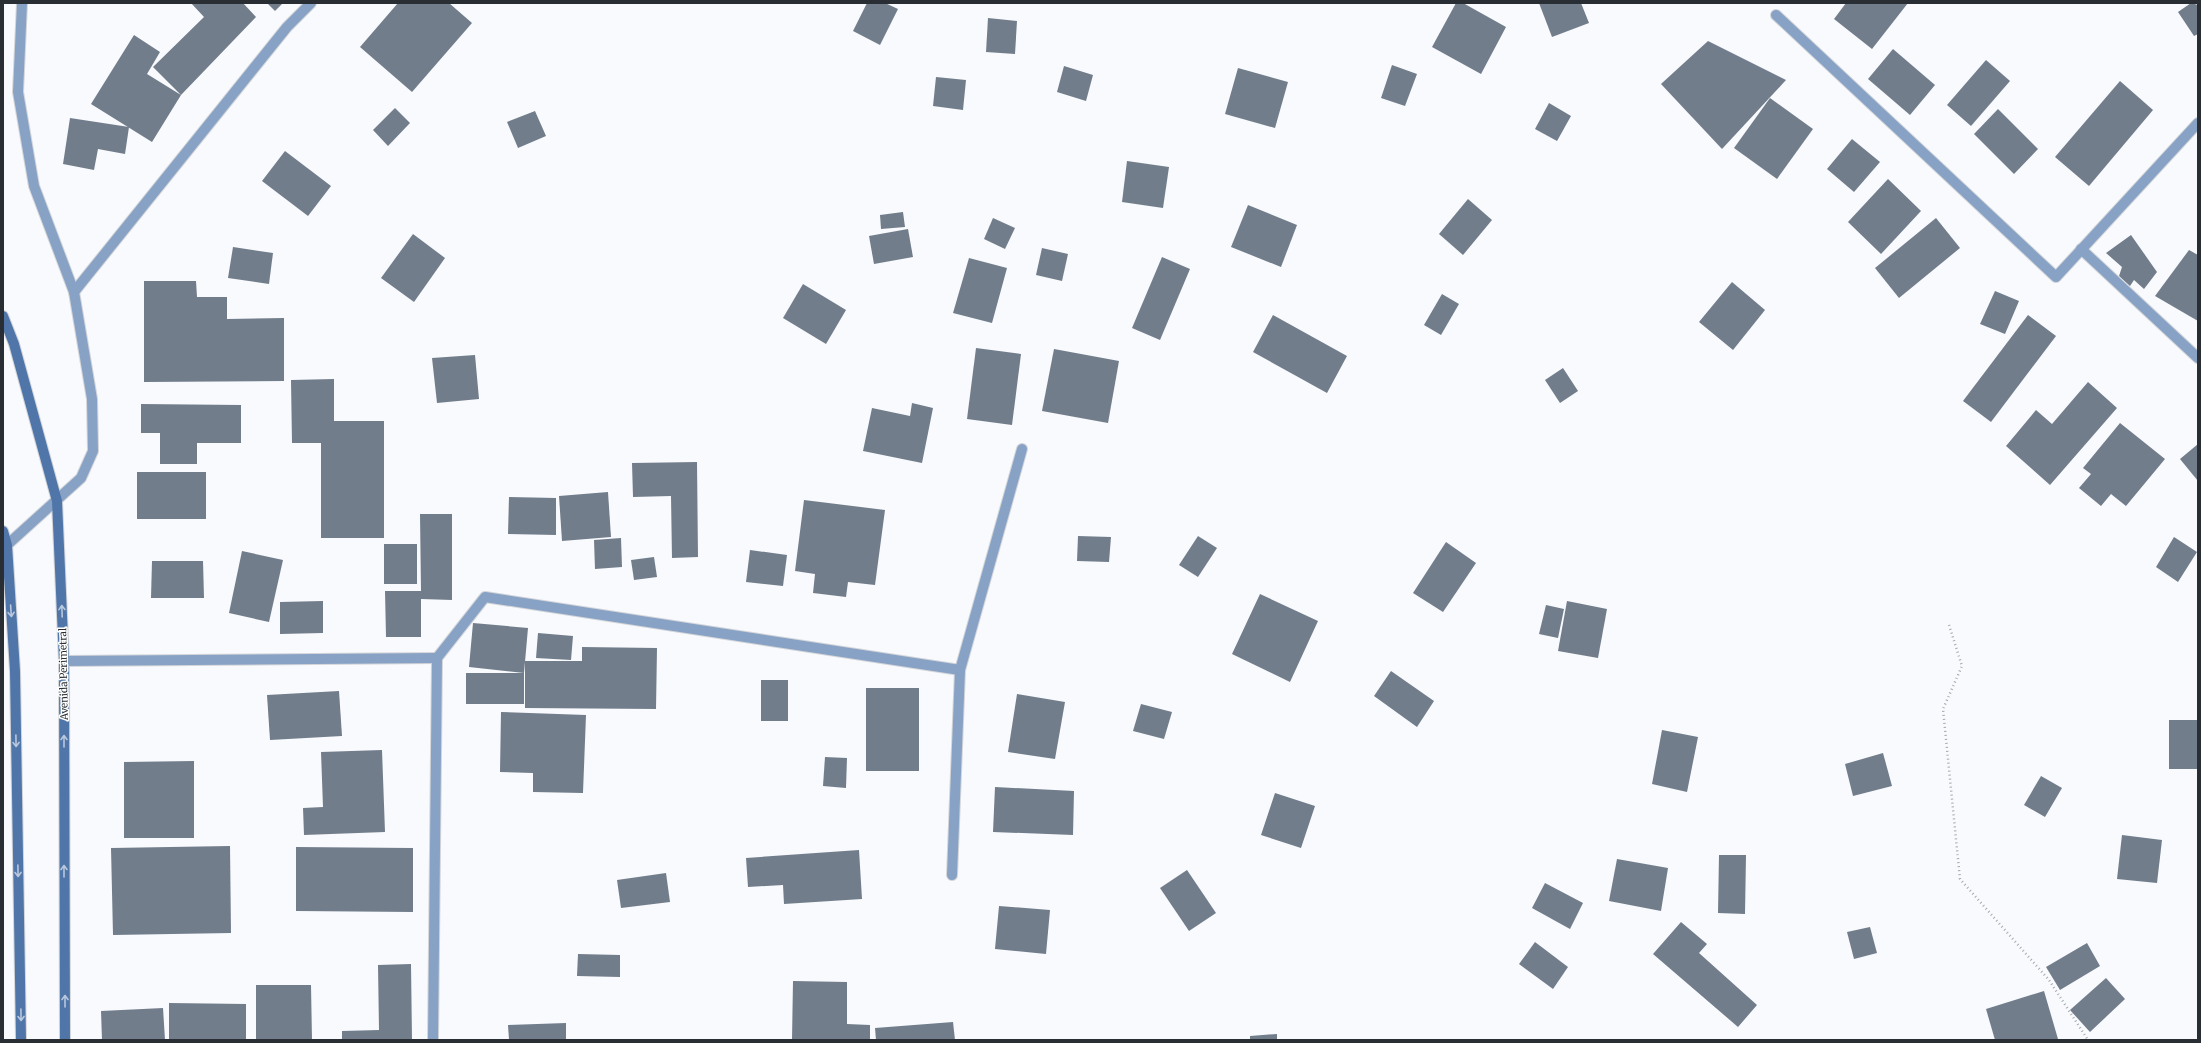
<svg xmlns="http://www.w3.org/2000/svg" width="2201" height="1043" font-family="Merriweather,serif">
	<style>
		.building { fill: #727d8b }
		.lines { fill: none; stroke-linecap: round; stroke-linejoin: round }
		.minor-casing { stroke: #d3d5d9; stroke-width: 12 }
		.secondary-casing { stroke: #d3d5d9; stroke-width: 12 }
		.path { stroke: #a6a9ad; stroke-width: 2.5; stroke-dasharray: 1 3; stroke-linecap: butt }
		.minor { stroke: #87a2c5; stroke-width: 10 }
		.secondary { stroke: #5076a9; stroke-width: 10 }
		.oneway { stroke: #b9c8dd }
		.labels { text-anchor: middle; stroke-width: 3; stroke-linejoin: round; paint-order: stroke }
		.street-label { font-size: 10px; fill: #292e34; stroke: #fff }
	</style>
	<rect width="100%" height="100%" fill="#f8fafd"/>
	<g class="building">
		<path d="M191,3H243L256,17L181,95L152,142L91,104L134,35L160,52L147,74L181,95L153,67L204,17Z"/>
		<path d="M267,3H283L275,11Z"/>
		<path d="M398,3H449L472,23L412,92L360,47Z"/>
		<path d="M867,3H885L898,9L880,45L853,31Z"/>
		<path d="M1456,3H1463L1506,27L1481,74L1432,47Z"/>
		<path d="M1539,3H1581L1589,23L1552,37Z"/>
		<path d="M1846,3H1908L1872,49L1834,19Z"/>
		<path d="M2191,3L2198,5V34L2194,36L2178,12Z"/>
		<path d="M988,18L1017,21L1015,54L986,52Z"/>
		<path d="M1708,41L1786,80L1722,149L1661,84Z"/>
		<path d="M1893,49L1935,85L1910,115L1868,79Z"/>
		<path d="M1986,60L2010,81L1971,126L1947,105Z"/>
		<path d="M1392,65L1417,74L1405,106L1381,98Z"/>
		<path d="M1064,66L1093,75L1086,101L1057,92Z"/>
		<path d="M1238,68L1288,82L1275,128L1225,114Z"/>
		<path d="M936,77L966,80L963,110L933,106Z"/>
		<path d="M2120,81L2153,110L2089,186L2055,157Z"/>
		<path d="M1770,98L1813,129L1777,179L1734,148Z"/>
		<path d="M1549,103L1571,116L1557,141L1535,129Z"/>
		<path d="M395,108L410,123L388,146L373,130Z"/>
		<path d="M1998,109L2038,149L2014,174L1974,134Z"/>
		<path d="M535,111L546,136L518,148L507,122Z"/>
		<path d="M70,118L129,127L125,154L98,149L94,170L63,164Z"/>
		<path d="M1852,139L1880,162L1854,192L1827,169Z"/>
		<path d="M285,151L331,186L308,216L262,181Z"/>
		<path d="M1127,161L1169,167L1163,208L1122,202Z"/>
		<path d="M1888,179L1921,211L1881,254L1848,222Z"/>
		<path d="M1468,199L1492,220L1463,255L1439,234Z"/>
		<path d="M1248,205L1297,225L1281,267L1231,247Z"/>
		<path d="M903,212L905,227L881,229L880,215Z"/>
		<path d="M993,218L1015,228L1005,249L984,239Z"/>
		<path d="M1936,218L1960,248L1899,298L1875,268Z"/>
		<path d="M908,229L913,257L874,264L869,236Z"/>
		<path d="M413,234L445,258L414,302L381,278Z"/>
		<path d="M2131,235L2157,272L2144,289L2134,280L2130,286L2119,276L2122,267L2106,253Z"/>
		<path d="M233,247L273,253L269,284L228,278Z"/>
		<path d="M1042,248L1068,254L1062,281L1036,275Z"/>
		<path d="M2189,250L2198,255V321L2155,296Z"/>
		<path d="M1162,257L1190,269L1160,340L1132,328Z"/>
		<path d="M969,258L1007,268L992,323L953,313Z"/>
		<path d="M144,281H196L197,297H227V319L284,318V381L144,382Z"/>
		<path d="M1732,282L1765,310L1733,350L1699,322Z"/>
		<path d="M803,284L846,310L826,344L783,318Z"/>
		<path d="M1995,291L2019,301L2005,334L1980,324Z"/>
		<path d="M1442,294L1459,304L1441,335L1424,325Z"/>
		<path d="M1273,315L1347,356L1327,393L1253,352Z"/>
		<path d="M2028,315L2056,336L1991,422L1963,401Z"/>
		<path d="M976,348L1021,354L1012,425L967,419Z"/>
		<path d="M1054,349L1119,361L1108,423L1042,411Z"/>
		<path d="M475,355L479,399L437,403L432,358Z"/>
		<path d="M1563,368L1578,391L1560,403L1545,380Z"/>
		<path d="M334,379V421H384V538H321V443H292L291,380Z"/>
		<path d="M2088,382L2117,408L2050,485L2006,446L2036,410L2052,424Z"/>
		<path d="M912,403L933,408L922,463L863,451L872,408L910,416Z"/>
		<path d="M141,404L241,405V443H197V464H160V433H141Z"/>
		<path d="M2120,423L2165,459L2126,506L2111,494L2101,506L2079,488L2091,474L2083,468Z"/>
		<path d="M2198,444V481L2180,459Z"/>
		<path d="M697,462L698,557L672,558L671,496L633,497L632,463Z"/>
		<rect x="137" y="472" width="69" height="47"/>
		<path d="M608,492L611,537L562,541L559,496Z"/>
		<path d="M509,497L556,498V535L508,534Z"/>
		<path d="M804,500L885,510L875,585L848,582L846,597L813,593L815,574L795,571Z"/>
		<path d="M420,514H452V600L421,599V637H386L385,591H421Z"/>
		<path d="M1078,536L1111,537L1109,562L1077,561Z"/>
		<path d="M1198,536L1217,548L1198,577L1179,565Z"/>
		<path d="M2174,537L2197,552L2178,582L2156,567Z"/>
		<path d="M621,538L622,567L595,569L594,540Z"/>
		<path d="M1446,542L1476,563L1443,612L1413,593Z"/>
		<rect x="384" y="544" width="33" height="40"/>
		<path d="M750,550L787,555L783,586L746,582Z"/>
		<path d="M242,551L283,560L269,622L229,613Z"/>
		<path d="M654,557L657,577L634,580L631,560Z"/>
		<path d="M152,561H203L204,598H151Z"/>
		<path d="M1260,594L1318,621L1290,682L1232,654Z"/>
		<path d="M323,601V633L280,634V602Z"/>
		<path d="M1567,601L1607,609L1598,658L1558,651Z"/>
		<path d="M1546,605L1564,609L1558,638L1539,634Z"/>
		<path d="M473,623L528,628L524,673L469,667Z"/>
		<path d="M538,633L573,636L571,660L536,658Z"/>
		<path d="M582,647L657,648L656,709L525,708V673H527H525V661H582Z"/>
		<path d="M1391,671L1434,701L1417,727L1374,696Z"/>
		<rect x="466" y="673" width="58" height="31"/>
		<rect x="761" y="680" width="27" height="41"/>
		<rect x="866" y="688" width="53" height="83"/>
		<path d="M339,691L342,736L270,740L267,695Z"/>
		<path d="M1017,694L1065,702L1055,759L1008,752Z"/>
		<path d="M1141,704L1172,712L1164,739L1133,731Z"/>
		<path d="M501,712L586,715L583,793L533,792V773L500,772Z"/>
		<rect x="2169" y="720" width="29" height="49"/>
		<path d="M1662,730L1698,737L1687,792L1652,784Z"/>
		<path d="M382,750L385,832L304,835L303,808L323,807L321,752Z"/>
		<path d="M1883,753L1892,786L1853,796L1845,764Z"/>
		<path d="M825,757L847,758L846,788L823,786Z"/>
		<path d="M194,761V838H124V762Z"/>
		<path d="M2041,776L2062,788L2045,817L2024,805Z"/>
		<path d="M995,787L1074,791L1073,835L993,832Z"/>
		<path d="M1275,793L1315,806L1301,848L1261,835Z"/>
		<path d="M2122,835L2162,840L2157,883L2117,879Z"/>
		<path d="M230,846L231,933L113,935L111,848Z"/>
		<path d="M296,847L413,848V912L296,911Z"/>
		<path d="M859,850L862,899L784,904L783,885L748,887L746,858Z"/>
		<path d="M1719,855H1746L1745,914L1718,913Z"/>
		<path d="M1617,859L1668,868L1661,911L1609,901Z"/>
		<path d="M1187,870L1216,913L1189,931L1160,888Z"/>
		<path d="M666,873L670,902L621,908L617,880Z"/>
		<path d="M1545,883L1583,903L1570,929L1532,908Z"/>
		<path d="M999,906L1050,910L1046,954L995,949Z"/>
		<path d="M1681,922L1707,944L1699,953L1757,1005L1738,1027L1653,954Z"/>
		<path d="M1870,927L1877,953L1854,959L1847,932Z"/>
		<path d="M1535,942L1568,967L1553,989L1519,964Z"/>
		<path d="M2087,943L2100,966L2060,990L2046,967Z"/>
		<path d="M578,954L620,955V977L577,976Z"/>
		<path d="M411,964L412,1040H342V1031L379,1030L378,965Z"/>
		<path d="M2106,978L2125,999L2090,1032L2070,1010Z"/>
		<path d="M793,981L847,982V1024L870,1025V1040H792Z"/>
		<path d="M256,985H311L312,1040H256Z"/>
		<path d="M2044,991L2058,1039L1995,1040L1986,1009Z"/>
		<path d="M169,1003L246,1004V1040H169Z"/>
		<path d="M163,1008L165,1040H102L101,1011Z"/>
		<path d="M953,1022L955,1040H876L875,1028Z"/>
		<path d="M566,1023V1040H509L508,1025Z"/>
		<path d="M1277,1034V1040H1250V1036Z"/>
	</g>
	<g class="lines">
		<g class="minor-casing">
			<g id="minor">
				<path d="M1776,15L2056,277L2198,123"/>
				<path d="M2081,249L2198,358"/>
				<path d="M74,292L287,27L311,3"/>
				<path d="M7,545L81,478L93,451L92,399L74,292L34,186L18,92L22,3"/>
				<path d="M64,661L437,658"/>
				<path d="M952,875L960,670"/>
				<path d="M433,1040L437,658L485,597L960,670L1022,449"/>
			</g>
		</g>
		<g class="secondary-casing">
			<g id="secondary">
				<path d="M3,316L14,344L57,501L64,661L65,1040"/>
				<path d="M3,531L7,545L15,671L21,1040"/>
			</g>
		</g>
		<path class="path" d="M1949,625L1962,666L1943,709L1960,879L2049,980L2088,1040"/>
		<use href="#minor" class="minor"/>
		<use href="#secondary" class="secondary"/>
	</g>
	<defs><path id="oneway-shaft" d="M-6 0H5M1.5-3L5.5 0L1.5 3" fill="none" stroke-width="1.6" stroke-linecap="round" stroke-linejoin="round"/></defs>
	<g class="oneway">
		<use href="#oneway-shaft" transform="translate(11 611) rotate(86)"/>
		<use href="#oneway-shaft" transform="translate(62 611) rotate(-92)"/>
		<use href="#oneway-shaft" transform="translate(16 741) rotate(89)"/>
		<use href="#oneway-shaft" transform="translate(64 741) rotate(-90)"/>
		<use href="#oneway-shaft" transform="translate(18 871) rotate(89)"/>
		<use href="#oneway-shaft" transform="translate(64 871) rotate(-90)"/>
		<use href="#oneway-shaft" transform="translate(65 1001) rotate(-90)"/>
		<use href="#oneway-shaft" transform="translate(21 1015) rotate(89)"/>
	</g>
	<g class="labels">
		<g class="street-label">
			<text transform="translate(63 674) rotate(-91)" y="4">Avenida Perimetral</text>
		</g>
	</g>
	<rect width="2201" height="1043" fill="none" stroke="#292e34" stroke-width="8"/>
</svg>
